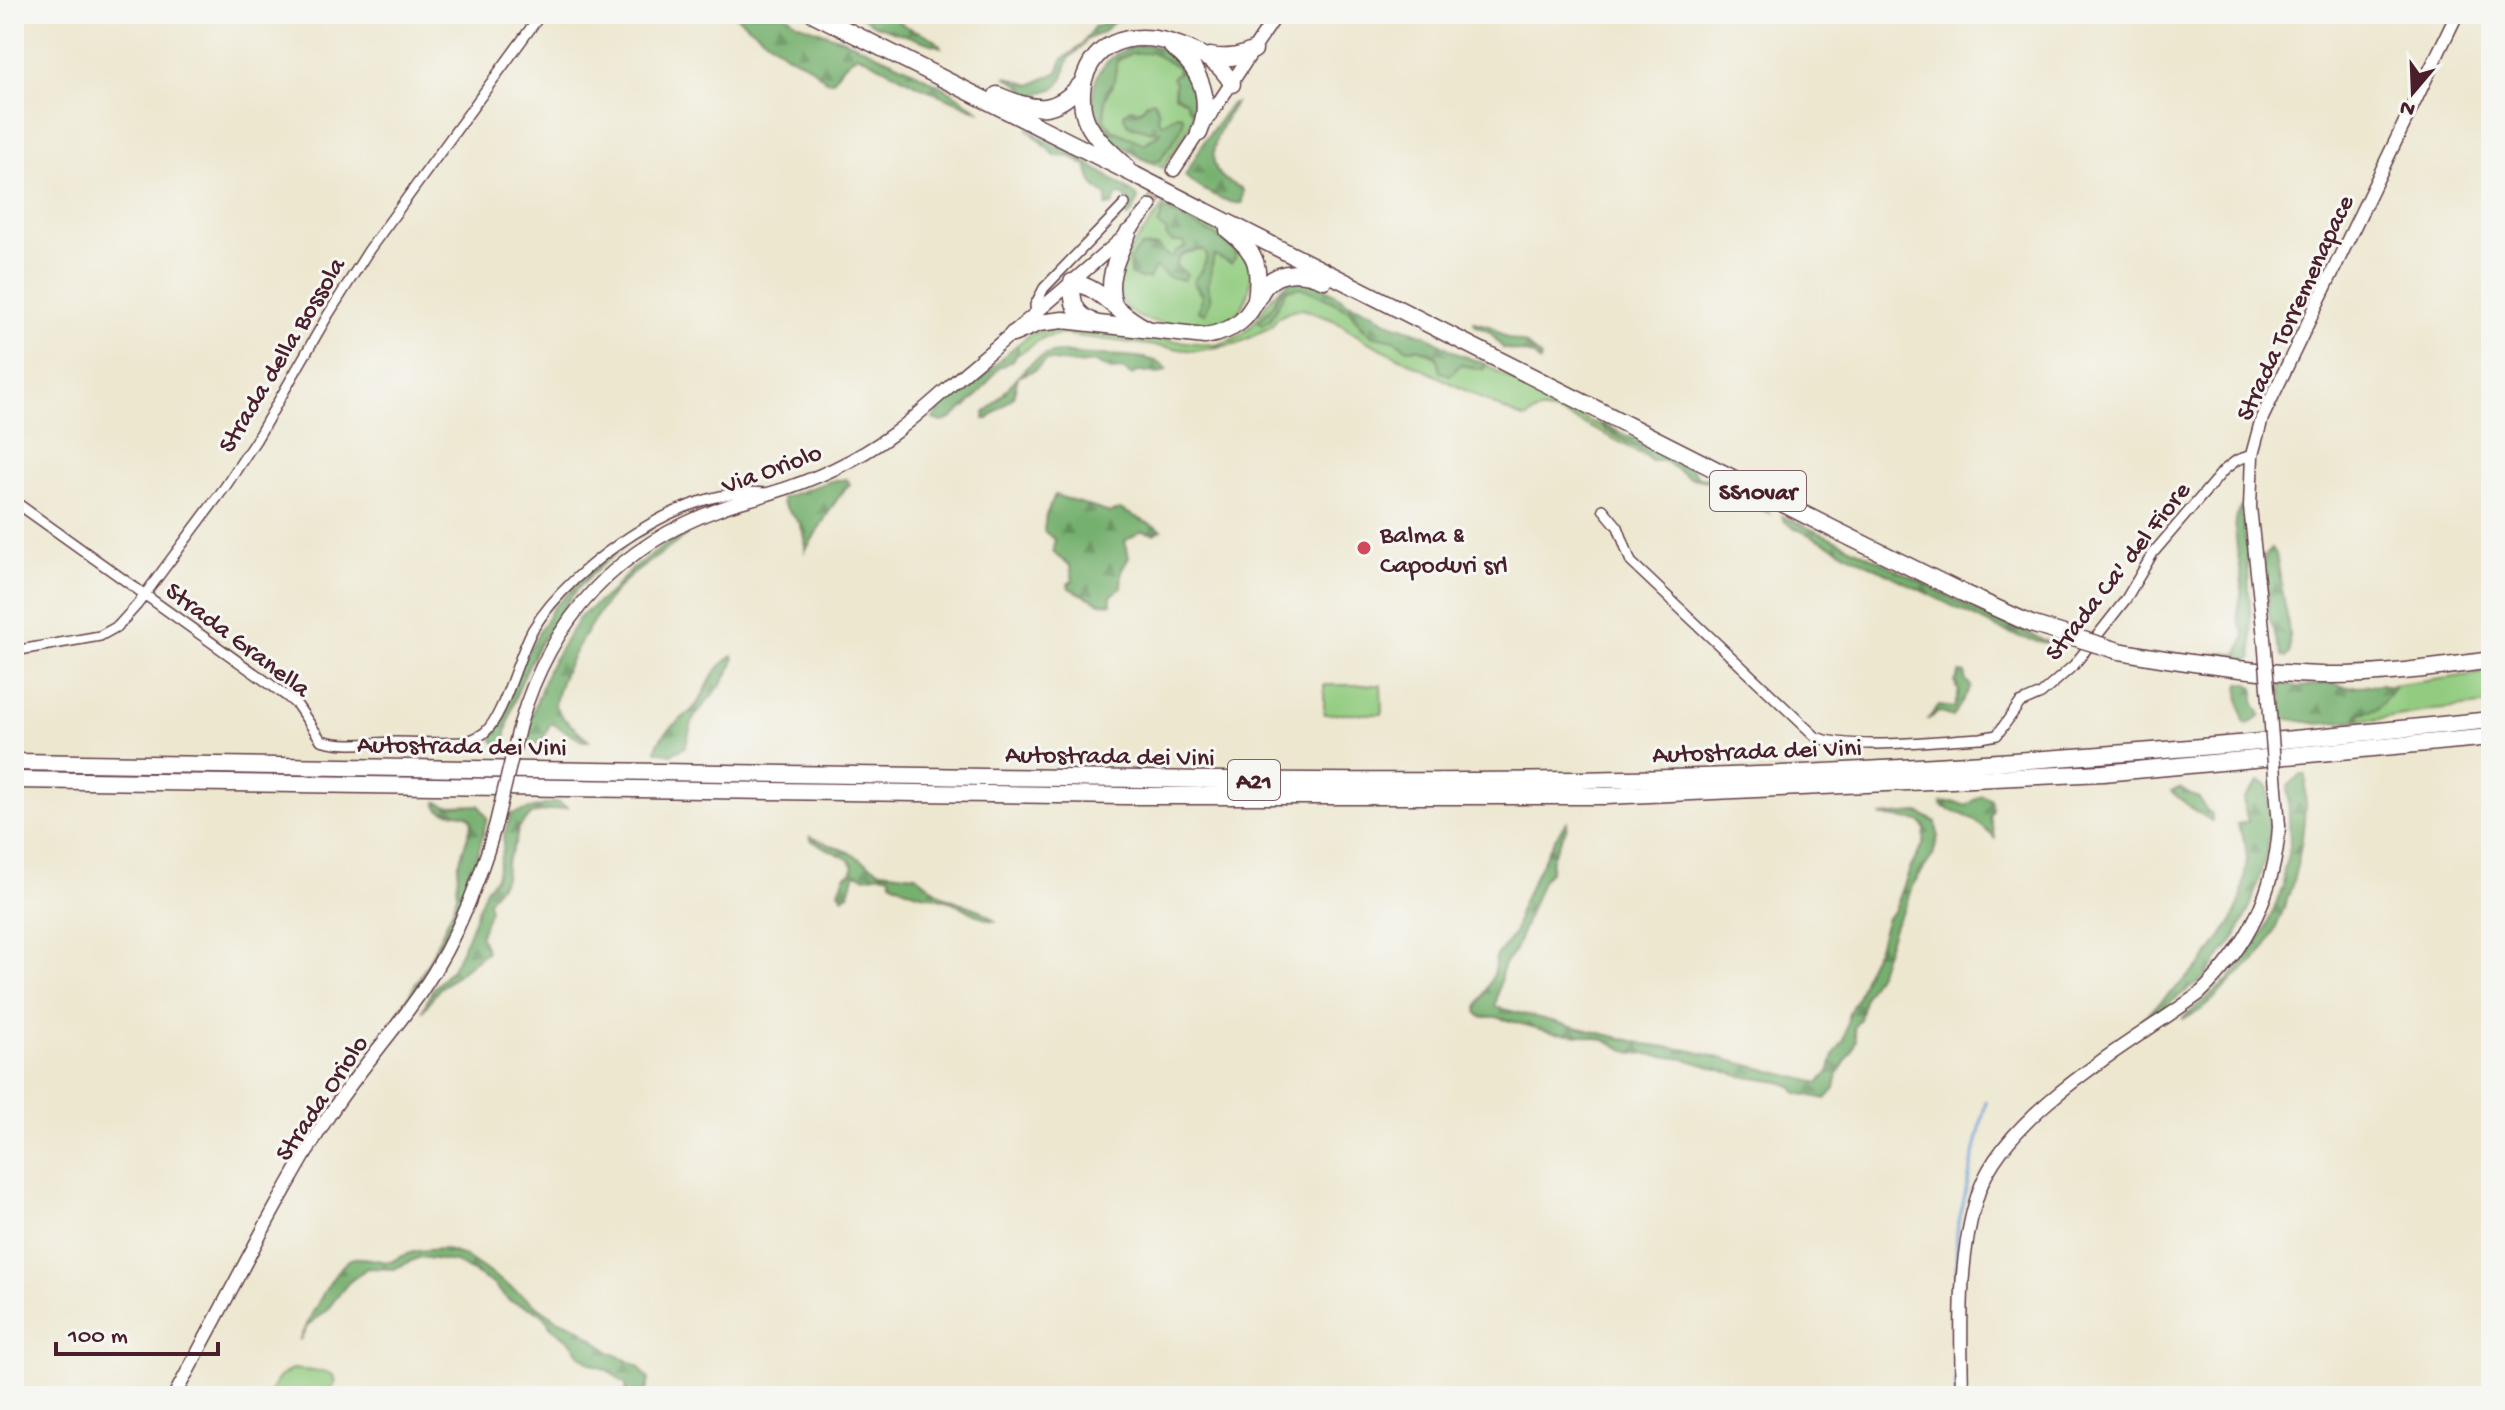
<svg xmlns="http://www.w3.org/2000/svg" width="2505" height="1410" font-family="'Gochi Hand',sans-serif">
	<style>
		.grass { fill: #93cc80; stroke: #6e7656; stroke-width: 2 }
		.forest { fill: url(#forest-firs); stroke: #60684c; stroke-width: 2 }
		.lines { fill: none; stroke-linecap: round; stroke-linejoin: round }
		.stream { stroke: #6a9cd5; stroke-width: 3 }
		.secondary-tunnel { stroke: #ccbfae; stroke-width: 12; stroke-dasharray: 12 6; stroke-linecap: butt }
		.street-casing { stroke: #623d44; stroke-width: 12 }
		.secondary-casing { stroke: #623d44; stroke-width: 15 }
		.highway-casing { stroke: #623d44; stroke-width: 19 }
		.street { stroke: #fff; stroke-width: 9 }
		.secondary { stroke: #fff; stroke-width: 12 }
		.highway { stroke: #fff; stroke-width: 16 }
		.secondary-bridge-casing { stroke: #623d44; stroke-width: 15; stroke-linecap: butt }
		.highway-bridge-casing { stroke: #623d44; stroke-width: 19; stroke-linecap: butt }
		.secondary-bridge { stroke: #fff; stroke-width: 12 }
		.highway-bridge { stroke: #fff; stroke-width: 16 }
		.poi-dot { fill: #d1495b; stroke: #f6f6f2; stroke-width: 3 }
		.labels { text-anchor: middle; stroke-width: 6; stroke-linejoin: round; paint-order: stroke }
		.shield { fill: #f6f6f2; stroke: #7e6067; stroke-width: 2 }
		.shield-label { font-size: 24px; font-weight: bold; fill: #4a1f2b }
		.street-label { font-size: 26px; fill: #4a1f2b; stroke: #f6f6f2 }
		.poi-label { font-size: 26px; fill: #4a1f2b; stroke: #f6f6f2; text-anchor: start }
	</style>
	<defs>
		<pattern id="forest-firs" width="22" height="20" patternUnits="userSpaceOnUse" patternTransform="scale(2)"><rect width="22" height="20" fill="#76b06e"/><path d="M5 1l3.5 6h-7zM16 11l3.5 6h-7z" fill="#638f5b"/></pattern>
	</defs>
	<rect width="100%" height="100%" fill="#f6f6f2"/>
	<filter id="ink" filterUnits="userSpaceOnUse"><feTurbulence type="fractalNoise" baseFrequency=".0125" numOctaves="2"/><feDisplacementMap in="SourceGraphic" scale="16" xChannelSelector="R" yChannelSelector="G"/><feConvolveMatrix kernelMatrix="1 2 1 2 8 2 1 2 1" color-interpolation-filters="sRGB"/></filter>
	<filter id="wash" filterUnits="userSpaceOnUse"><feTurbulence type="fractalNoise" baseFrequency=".006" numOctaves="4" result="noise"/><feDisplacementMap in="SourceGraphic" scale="32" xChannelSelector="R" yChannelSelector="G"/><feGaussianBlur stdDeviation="1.8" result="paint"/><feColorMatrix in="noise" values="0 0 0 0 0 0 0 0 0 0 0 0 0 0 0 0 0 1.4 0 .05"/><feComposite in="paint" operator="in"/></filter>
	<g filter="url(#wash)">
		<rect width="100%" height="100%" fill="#ede7cf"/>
		<g class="grass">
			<path d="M1132,53H1153L1178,67L1174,91L1176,96L1186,101L1191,111L1197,106L1187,130L1163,168L1141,158L1160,161C1167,147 1184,133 1183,116L1177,115L1163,124L1158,119L1156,106L1147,103L1140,111L1125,112L1124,119L1132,127L1161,131L1144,144L1112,130L1104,120L1105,98L1114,81L1117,61Z"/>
			<path d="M1164,204C1188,215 1220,226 1239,246C1248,256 1253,272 1250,285C1242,328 1210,328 1174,325C1151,322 1121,318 1118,288C1115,259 1150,228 1164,204Z"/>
			<path d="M1283,286C1277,293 1276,301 1271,308C1266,314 1263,315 1259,322L1270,320L1286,290L1300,287L1315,293L1349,310L1365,331L1394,340L1408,349C1430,347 1438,359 1450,375L1460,365L1484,369L1485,364C1493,368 1499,374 1507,377C1533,390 1560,403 1585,419C1593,424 1600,422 1606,430L1645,452L1648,458C1627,446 1564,409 1542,411C1535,411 1530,416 1525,419L1513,414L1366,341L1333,320L1303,309L1293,310L1277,318L1271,327L1239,343L1196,351L1060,334L1043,338L1017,355V345L1031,334L1056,329L1216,345C1228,341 1241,337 1250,327C1262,314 1268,297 1283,286Z"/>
			<path d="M2491,672V704L2434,710L2373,720L2358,719L2361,713L2380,705L2384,698L2389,695L2392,686Z"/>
			<path d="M1324,685H1381L1382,714H1324Z"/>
			<path d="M291,1369L326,1372L333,1375L335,1383L329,1396H267L279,1378Z"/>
		</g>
		<g class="forest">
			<path d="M733,14H785L797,23L852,43L905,67L950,91L981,112L919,86L857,54L840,69L833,81H826L810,66L787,55Z"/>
			<path d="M857,14H893C903,33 931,29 941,47L875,25Z"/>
			<path d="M1111,18L1116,20L1103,32L1086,40C1082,50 1074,51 1069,59C1064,69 1065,83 1054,88C1044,93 1042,90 1030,98L1026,97L1022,87L1005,76L1031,85L1058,72L1063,59L1082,45L1094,27L1103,25Z"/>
			<path d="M1147,45C1181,48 1197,74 1197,106L1191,111L1185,101L1175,95V83L1172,78L1179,71L1178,67L1152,53H1132L1117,59L1114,81L1105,98L1104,120L1113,130L1144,144L1159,135L1161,131L1152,132L1128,125L1124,115L1130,108L1140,111L1147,103L1154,100L1159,112L1158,119L1162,124L1177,115L1183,116C1185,133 1167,145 1161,160C1149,164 1137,156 1127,149C1116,143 1106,136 1098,126C1093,118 1093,110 1093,101C1092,68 1115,47 1147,45Z"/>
			<path d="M1235,103C1223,122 1202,155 1221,176C1227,183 1237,184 1243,190L1242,203C1229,206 1195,186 1185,176L1204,142L1231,104Z"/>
			<path d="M1027,128L1046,141L1067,150L1135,194L1138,197C1137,204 1134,212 1128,217L1125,215L1124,211L1131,204L1124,196L1117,195L1112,205L1106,206L1107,196C1094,188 1090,181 1088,168L1072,157L1055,156Z"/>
			<path d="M1164,209L1215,235L1235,251V258L1231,263L1214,255L1208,287L1211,300L1205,313L1198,311L1202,297L1193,282C1200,272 1204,268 1207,256L1203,250C1192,252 1177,251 1176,266L1187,274L1184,280L1170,278L1155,267L1149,279H1141L1130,274L1129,260L1141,247L1157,246L1166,255L1173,257L1176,251L1186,247L1184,242H1173L1167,238L1166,231L1158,225Z"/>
			<path d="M1295,279L1318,283L1350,304L1373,312L1384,321L1425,335L1458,354L1485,364L1484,369L1460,365L1450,375L1440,372L1438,358L1431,352L1417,348L1408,349L1394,340L1370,335L1349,310L1315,293L1300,287L1286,290L1270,320L1262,325L1259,322C1263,314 1268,312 1272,306C1282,292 1277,288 1295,279Z"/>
			<path d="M1474,322L1492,327L1507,338L1524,343L1541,357L1540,362L1533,355L1503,348L1490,332L1476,326Z"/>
			<path d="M1017,345L1018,350L1014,359L998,369L976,397L951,419L942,422L933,419C938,404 959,397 971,388C988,376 1000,357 1017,345Z"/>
			<path d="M1064,352C1089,359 1151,349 1167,369L1159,374L1141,371L1131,375L1122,369L1111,370L1095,362L1077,364L1046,360L1035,370L1018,377L1013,397L988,419H984L985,413C1010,392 1027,350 1064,352Z"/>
			<path d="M1602,424L1687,465L1699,477L1712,478L1725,488L1764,505L1769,513L1726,493L1711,482L1688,477L1664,461H1650L1645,452L1606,430Z"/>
			<path d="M847,479L850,484C831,503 820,529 805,551V537L799,522L782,503V498L831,481Z"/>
			<path d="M1055,495L1110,513L1120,509L1162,530L1154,534L1142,531L1125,541L1129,557L1122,569L1121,587L1111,596V604L1100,603L1069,588L1068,584L1073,580L1070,566C1062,556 1048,558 1055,540L1044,531L1046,515Z"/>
			<path d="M2241,507L2247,551L2253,658L2249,660L2221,658L2215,653L2238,654L2245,636C2244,630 2239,625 2238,619C2237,609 2241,597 2242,587C2242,567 2228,522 2241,507Z"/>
			<path d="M1782,516C1849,545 1914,577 1978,612C2002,624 2028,632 2052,644L2023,638L1999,629L1793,527L1784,521Z"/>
			<path d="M652,529C644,535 632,538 625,545C610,560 590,574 576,591C541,634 511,690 504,746L500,748L493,740V733L516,672L553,608L604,559L640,534Z"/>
			<path d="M686,535C670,549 649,561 632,575C604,598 558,670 555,706L563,718L590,741H583L551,723C544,733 544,749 527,744V729L549,667L580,617L610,593L631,570L671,541Z"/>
			<path d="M2271,549L2276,554L2288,623L2290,653L2286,658L2282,656L2269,617L2264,558Z"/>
			<path d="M733,656L734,660C726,683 710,697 696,715C690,723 689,737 685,747L671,754L656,751C657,735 680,721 692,710C710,692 707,671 733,656Z"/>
			<path d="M1960,672L1965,673V680L1971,686L1953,717L1939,712L1927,720L1939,706L1954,708L1959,691L1955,682Z"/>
			<path d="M2246,683L2254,687V702L2261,715L2248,725L2244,723C2242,711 2237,695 2240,684Z"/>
			<path d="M2281,683L2299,687L2330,683L2346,687L2382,684L2394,688L2377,709L2361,713L2357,717L2360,720L2319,724L2283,718Z"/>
			<path d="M2301,775H2306C2306,836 2297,891 2266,947C2258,961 2242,970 2230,982C2217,996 2201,1014 2182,1019L2228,980L2256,945L2264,932L2283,887L2284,869L2290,847L2288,786Z"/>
			<path d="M2259,781L2267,785L2268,789L2269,833L2267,851L2252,902L2237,935L2204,978L2168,1004L2147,1024L2141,1023L2140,1021L2201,965L2231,923L2241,900L2247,860L2245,842L2237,824L2248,822L2243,800Z"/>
			<path d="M2179,788L2199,798L2205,809L2212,814V821L2192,809L2171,791Z"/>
			<path d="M1982,795L1991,800L1993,810L1990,817L1995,838L1973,819L1942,806L1941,803L1955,802L1966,806Z"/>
			<path d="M437,802L448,806L479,805L487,818L478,854L459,909L418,986L398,1014L430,959L453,909L457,895L458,867L472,823L470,817C460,810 445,816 436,806Z"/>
			<path d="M556,802L569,808C555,807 545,813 531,814L518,828L516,841L506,864L505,878L488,901L490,909L480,936L487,951L439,989L422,1012L432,990L452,969L467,938L486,889L496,877L503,848V839L511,814Z"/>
			<path d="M1919,813L1936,822L1938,836L1933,855L1912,886L1905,907L1896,922L1879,971L1865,995L1860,1019L1854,1027L1856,1040L1851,1053L1838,1073L1835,1089L1826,1099L1797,1093L1791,1086L1780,1082L1740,1076L1685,1059L1629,1052L1605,1040L1583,1035L1554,1033L1496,1017H1481L1477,1013V1008L1494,974L1496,957L1515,932L1519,911L1530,886L1555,838L1567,822V827L1552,857L1551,870L1542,881L1514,952L1503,966L1495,1007L1645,1044L1689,1050L1819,1083L1829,1072L1835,1053L1844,1040L1849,1012L1857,998L1870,962L1878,947L1887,918L1895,910L1910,869L1924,843L1925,829L1920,821L1880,816Z"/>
			<path d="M810,837L848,852L881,871L916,875L943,896L982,911L995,921C979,920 965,906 949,901C929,895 909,893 891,881L890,876L880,874L866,877L855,873L849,893L843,897L839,891L845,876L852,872L853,865L848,859L812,841Z"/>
			<path d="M443,1249L465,1256L555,1318L579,1328L610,1352L638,1366L649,1380L645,1396H625L627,1385L609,1371L590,1363L580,1355L572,1343L550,1326L545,1317L536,1310L509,1301L493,1284L455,1262L420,1257L394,1269L367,1268L348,1283L326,1311L308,1325L299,1341C306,1325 337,1260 354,1258C363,1256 380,1262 391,1262C409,1250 423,1250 443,1249Z"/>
		</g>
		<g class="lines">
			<g class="stream">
				<path d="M1956,1296L1957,1231L1986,1101"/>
				<path d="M1955,1356L1956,1396"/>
			</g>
		</g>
	</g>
	<g filter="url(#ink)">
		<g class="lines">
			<path class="secondary-tunnel" d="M1151,206L1174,170"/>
			<g class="street-casing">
				<g id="street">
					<path d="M1036,314L1035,305L1044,288L1125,204"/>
					<path d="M14,501L285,695L297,705L321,740C343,747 371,743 394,742C416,742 439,744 461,742C469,741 477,738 484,733C504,717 518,655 533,629C572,565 688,483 765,493"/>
					<path d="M1603,509L1618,527L1631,562L1816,737C1853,751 1939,740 1981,738L1997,735L2020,703L2041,694L2074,665L2126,599L2153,553L2224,470L2237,460L2252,455"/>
					<path d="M14,651L100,636L118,626L137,605L225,487L256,440L328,315L369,250L541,14"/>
				</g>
			</g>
			<g class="secondary-casing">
				<g id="secondary">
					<path d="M1174,170L1277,14"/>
					<path d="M2264,638L2250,507L2252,455L2262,418L2457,14"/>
					<path d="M520,724C551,618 617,546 722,508C737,502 753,499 768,494C812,481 856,461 893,434C919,415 943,392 967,371C1021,326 1075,280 1128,233L1151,206"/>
					<path d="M174,1396C225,1304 271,1209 326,1120C350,1082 379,1049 406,1013C450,956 477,892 496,823"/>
					<path d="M1962,1396C1961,1328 1957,1256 1979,1191C2008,1110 2132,1043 2199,994C2247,948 2275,893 2279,826"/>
				</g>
			</g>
			<g class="highway-casing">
				<g id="highway">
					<path d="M814,14L1135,175"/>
					<path d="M1172,47C1201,68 1213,100 1199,133"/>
					<path d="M1210,56C1227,59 1239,57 1254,50"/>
					<path d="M997,95C1036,111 1054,116 1083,82"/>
					<path d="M1126,166C1113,153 1097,141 1088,124C1081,110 1080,92 1085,76C1101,32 1147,32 1184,47C1205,56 1221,63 1232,84"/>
					<path d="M1205,211L1833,529L1963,593L2031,624"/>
					<path d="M1228,230C1256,252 1261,264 1256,300"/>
					<path d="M1114,304C1105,280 1118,256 1128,233"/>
					<path d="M1092,321C1073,313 1072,301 1072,282C1104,288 1118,316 1146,328"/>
					<path d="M1013,334L1039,323L1063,320L1205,336C1217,334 1229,331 1240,322C1252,313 1256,298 1265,286C1280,269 1305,271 1324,280"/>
					<path d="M2119,651C2185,663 2252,673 2320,675C2377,676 2434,668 2491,660"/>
					<path d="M14,762C317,766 620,771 923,776C1201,780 1480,786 1758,775C2003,765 2247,745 2491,720"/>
					<path d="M14,780L1125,796H1606L2103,773L2491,737"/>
				</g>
			</g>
			<use href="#street" class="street"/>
			<use href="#secondary" class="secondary"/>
			<use href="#highway" class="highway"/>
			<g class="secondary-bridge-casing">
				<g id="secondary-bridge">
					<path d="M2264,638L2279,826"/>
					<path d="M496,823L520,724"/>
				</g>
			</g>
			<g class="highway-bridge-casing">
				<g id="highway-bridge">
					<path d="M1135,175L1205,211"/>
					<path d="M2031,624L2119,651"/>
				</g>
			</g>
			<use href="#secondary-bridge" class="secondary-bridge"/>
			<use href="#highway-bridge" class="highway-bridge"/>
		</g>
	</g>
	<circle class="poi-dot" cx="1364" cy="548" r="8"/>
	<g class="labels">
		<g class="shield">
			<rect x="1710" y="471" width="96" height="40" rx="6"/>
			<rect x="1228" y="760" width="52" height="40" rx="6"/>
		</g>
		<g class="shield-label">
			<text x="1758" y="499">SS10var</text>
			<text x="1254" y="788">A21</text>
		</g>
		<g class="street-label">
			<text transform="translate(2293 307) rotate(-65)" y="9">Strada Torremenapace</text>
			<text transform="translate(280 354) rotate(-59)" y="9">Strada della Bossola</text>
			<text transform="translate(771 467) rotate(-20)" y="9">Via Oriolo</text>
			<text transform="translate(2116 570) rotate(-52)" y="9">Strada Ca' del Fiore</text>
			<text transform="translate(239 638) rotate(37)" y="9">Strada Granella</text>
			<text transform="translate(462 744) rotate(1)" y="9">Autostrada dei Vini</text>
			<text transform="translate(1757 749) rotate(-2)" y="9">Autostrada dei Vini</text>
			<text transform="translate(1110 754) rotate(1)" y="9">Autostrada dei Vini</text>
			<text transform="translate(320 1097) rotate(-56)" y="9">Strada Oriolo</text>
		</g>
		<g class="poi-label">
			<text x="1380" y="542">Balma &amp;<tspan x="1380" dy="30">Capoduri srl</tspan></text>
		</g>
	</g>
	<rect width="2505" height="1410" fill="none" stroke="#f6f6f2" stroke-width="48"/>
	<g transform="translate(2413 92) rotate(199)" stroke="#f6f6f2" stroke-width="6" paint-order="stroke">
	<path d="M0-6L14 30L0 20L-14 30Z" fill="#4a1f2b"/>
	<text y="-12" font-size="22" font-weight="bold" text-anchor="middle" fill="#4a1f2b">N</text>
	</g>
	<path d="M56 1342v12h162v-12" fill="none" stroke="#4a1f2b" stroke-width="4"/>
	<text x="68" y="1342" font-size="24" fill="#4a1f2b" stroke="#f6f6f2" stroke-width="6" paint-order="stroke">100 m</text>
</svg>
